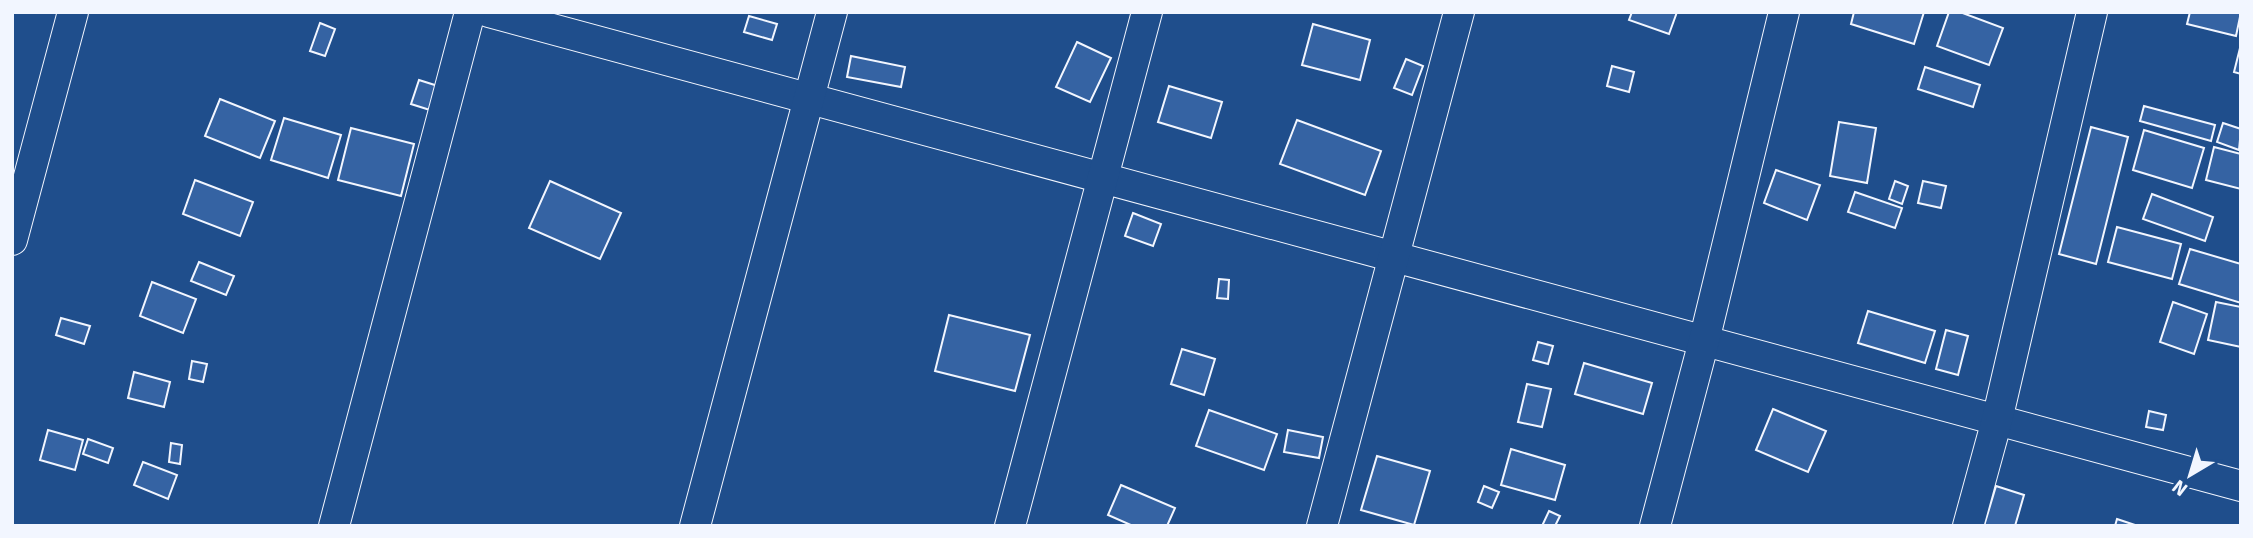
<svg xmlns="http://www.w3.org/2000/svg" width="2253" height="538" font-family="Signika,sans-serif">
	<style>
		.building { fill: #3563a3; stroke: #f2f6ff; stroke-width: 2 }
		.lines { fill: none; stroke-linecap: round; stroke-linejoin: round }
		.minor-casing { stroke: #f2f6ff; stroke-width: 32 }
		.minor { stroke: #1f4e8c; stroke-width: 30 }
	</style>
	<rect width="100%" height="100%" fill="#1f4e8c"/>
	<g class="building">
		<path d="M1632,12H1677L1669,34L1629,20Z"/>
		<path d="M1854,12H1924L1914,44L1851,24Z"/>
		<path d="M1949,12H1960L2003,28L1989,65L1937,46Z"/>
		<path d="M2190,12H2241L2236,36L2187,24Z"/>
		<path d="M749,16L777,24L772,40L744,32Z"/>
		<path d="M320,23L335,29L325,56L310,51Z"/>
		<path d="M1313,24L1370,40L1360,80L1302,65Z"/>
		<path d="M1077,42L1111,58L1090,102L1056,87Z"/>
		<path d="M2241,44V74L2234,72Z"/>
		<path d="M851,56L905,67L901,87L847,77Z"/>
		<path d="M1406,59L1423,66L1412,95L1394,88Z"/>
		<path d="M1612,66L1634,72L1629,92L1607,86Z"/>
		<path d="M1925,67L1980,85L1973,107L1918,89Z"/>
		<path d="M419,80L441,87L433,111L411,104Z"/>
		<path d="M1169,86L1222,102L1211,138L1158,122Z"/>
		<path d="M220,99L275,121L260,158L205,136Z"/>
		<path d="M2144,106L2215,125L2211,141L2140,121Z"/>
		<path d="M284,118L341,135L328,178L271,160Z"/>
		<path d="M1297,120L1381,151L1365,195L1280,164Z"/>
		<path d="M1839,122L1876,128L1867,183L1830,176Z"/>
		<path d="M2223,123L2241,129L2239,150L2217,142Z"/>
		<path d="M2091,127L2128,137L2096,264L2059,254Z"/>
		<path d="M351,128L414,144L401,196L338,180Z"/>
		<path d="M2144,130L2204,148L2192,188L2133,170Z"/>
		<path d="M2214,147L2241,154V189L2206,180Z"/>
		<path d="M1776,170L1820,185L1807,220L1764,203Z"/>
		<path d="M195,180L253,202L240,236L183,214Z"/>
		<path d="M550,181L621,213L600,259L529,228Z"/>
		<path d="M1895,181L1908,186L1902,204L1889,199Z"/>
		<path d="M1923,181L1946,186L1941,208L1918,203Z"/>
		<path d="M1855,192L1902,208L1895,228L1848,212Z"/>
		<path d="M2152,194L2213,217L2205,241L2143,219Z"/>
		<path d="M1133,213L1161,224L1153,246L1125,236Z"/>
		<path d="M2117,227L2181,244L2172,279L2108,262Z"/>
		<path d="M2190,249L2241,264V303L2179,284Z"/>
		<path d="M199,262L234,276L226,295L191,281Z"/>
		<path d="M1219,279L1229,280L1228,299L1217,298Z"/>
		<path d="M152,282L196,299L183,333L140,316Z"/>
		<path d="M2173,302L2207,314L2194,354L2160,342Z"/>
		<path d="M2216,302L2241,307V347L2208,340Z"/>
		<path d="M1868,311L1935,331L1925,363L1858,343Z"/>
		<path d="M949,315L1030,335L1015,391L935,371Z"/>
		<path d="M61,318L90,326L84,344L56,335Z"/>
		<path d="M1946,330L1968,336L1958,375L1936,369Z"/>
		<path d="M1538,342L1553,346L1548,364L1533,360Z"/>
		<path d="M1182,349L1215,359L1204,395L1171,384Z"/>
		<path d="M192,361L207,364L203,382L189,379Z"/>
		<path d="M1584,363L1652,383L1643,414L1575,394Z"/>
		<path d="M134,372L170,382L164,407L128,398Z"/>
		<path d="M1527,384L1551,389L1542,427L1518,422Z"/>
		<path d="M1773,409L1826,431L1808,472L1756,450Z"/>
		<path d="M1209,410L1277,434L1264,470L1196,446Z"/>
		<path d="M2149,411L2166,415L2163,430L2146,427Z"/>
		<path d="M48,430L83,440L75,470L40,460Z"/>
		<path d="M1288,430L1323,437L1319,458L1284,452Z"/>
		<path d="M88,439L113,448L108,463L83,454Z"/>
		<path d="M171,443L182,445L180,464L169,462Z"/>
		<path d="M1511,449L1565,465L1555,500L1501,485Z"/>
		<path d="M1377,456L1430,471L1414,525L1361,510Z"/>
		<path d="M143,462L177,475L168,499L134,485Z"/>
		<path d="M1121,485L1175,508L1167,526H1133L1108,515Z"/>
		<path d="M1484,486L1499,492L1492,508L1478,502Z"/>
		<path d="M1996,486L2024,495L2015,526H1984Z"/>
		<path d="M1549,511L1560,516L1555,526H1542Z"/>
		<path d="M2117,519L2138,526H2115Z"/>
	</g>
	<g class="lines">
		<g class="minor-casing">
			<g id="minor">
				<path d="M489,12L2241,486"/>
				<path d="M12,240L73,12"/>
				<path d="M334,526L470,12"/>
				<path d="M695,526L832,12"/>
				<path d="M1010,526L1147,12"/>
				<path d="M1322,526L1459,12"/>
				<path d="M1655,526L1704,341L1784,12"/>
				<path d="M1968,526L1997,420L2092,12"/>
			</g>
		</g>
		<use href="#minor" class="minor"/>
	</g>
	<rect width="2253" height="538" fill="none" stroke="#f2f6ff" stroke-width="28"/>
	<g transform="translate(2190 475) rotate(218)" stroke="#1f4e8c" stroke-width="5" paint-order="stroke">
	<path d="M0-5L12 26L0 18L-12 26Z" fill="#f2f6ff"/>
	<text y="-10" font-size="19" font-weight="bold" text-anchor="middle" fill="#f2f6ff">N</text>
	</g>
</svg>
